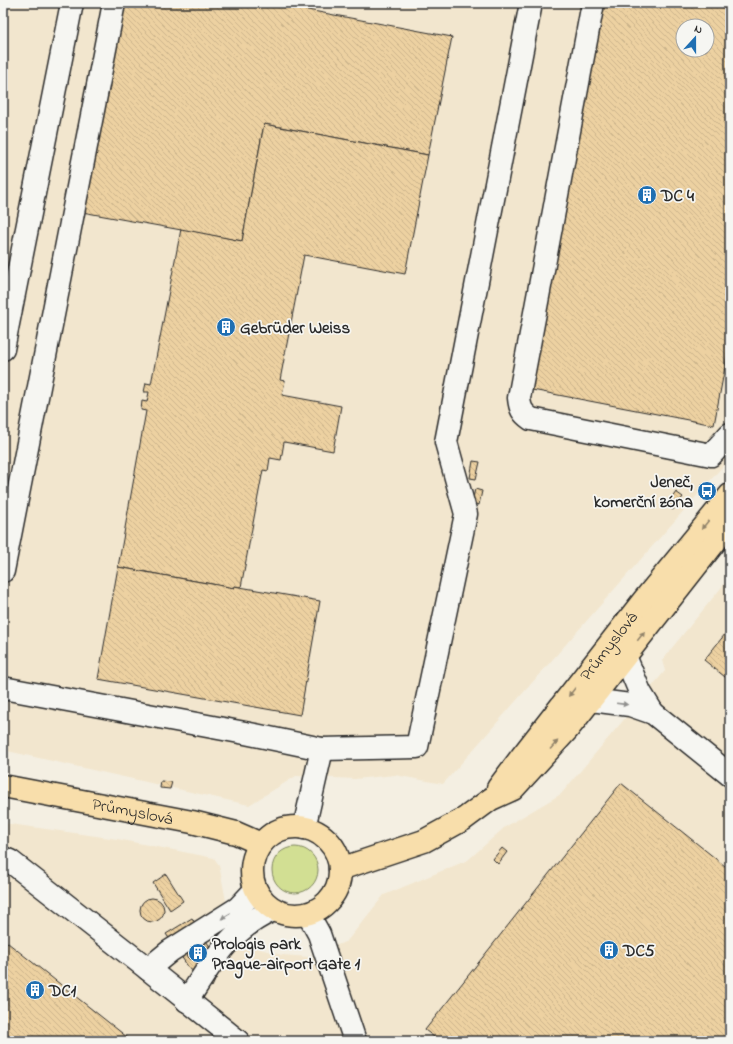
<svg xmlns="http://www.w3.org/2000/svg" width="733" height="1044" font-family="'Indie Flower',sans-serif">
	<style>
		.built { fill: #f2e6ce; fill-rule: evenodd }
		.grass { fill: #d2df93; stroke: #7e855f }
		.building { fill: url(#building-back-hatch); stroke: #2b2b2b; fill-rule: evenodd }
		.lines { fill: none; stroke-linecap: round; stroke-linejoin: round }
		.minor-casing { stroke: #2b2b2b; stroke-width: 25 }
		.major-casing { stroke: #2b2b2b; stroke-width: 25 }
		.minor { stroke: #f6f6f2; stroke-width: 22 }
		.major { stroke: #f8deab; stroke-width: 22 }
		.oneway { fill: #92846b }
		.oneway2 { fill: #90908e }
		.labels { text-anchor: middle; stroke-width: 3.5; stroke-linejoin: round; paint-order: stroke }
		.poi-label { font-size: 17px; font-weight: bold; fill: #2b2b2b; stroke: #f6f6f2; text-anchor: start }
		.street-label { font-size: 17px; fill: #2b2b2b; stroke: #f6f6f2 }
	</style>
	<defs>
		<pattern id="building-back-hatch" width="6" height="6" patternUnits="userSpaceOnUse"><rect width="6" height="6" fill="#edd1a1"/><path d="M-1 5l2 2M0 0l6 6M5-1l2 2" fill="none" stroke="#cbb48b"/></pattern>
	</defs>
	<rect width="100%" height="100%" fill="#f4efe2"/>
	<filter id="ink" filterUnits="userSpaceOnUse"><feTurbulence type="fractalNoise" baseFrequency=".025" numOctaves="2"/><feDisplacementMap in="SourceGraphic" scale="8" xChannelSelector="R" yChannelSelector="G"/><feConvolveMatrix kernelMatrix="1 2 1 2 8 2 1 2 1" color-interpolation-filters="sRGB"/></filter>
	<g filter="url(#ink)">
		<g class="built">
			<path d="M3,3H730V458L443,784L395,775L355,779L296,776L249,805L3,750ZM683,26H707V50H683Z"/>
			<path d="M730,577V1041H3V823L117,839L214,858L219,865L227,906L242,938L256,948L282,955L309,957L347,941L384,895L468,860L505,827L561,794L665,671L662,660Z"/>
		</g>
		<circle class="grass" cx="295" cy="870" r="23"/>
		<g class="building">
			<path d="M122,3H270L452,37L428,155L264,124L242,241L82,212Z"/>
			<path d="M601,3H730V340L714,425L527,389ZM683,26H707V50H683Z"/>
			<path d="M264,124L428,155L405,274L304,255L280,380L285,381L282,395L341,406L333,451L284,442L281,460L270,458L268,471L263,470L241,587L234,586V588L118,567L146,411L141,410L142,401L147,402L149,392H144L146,383L151,384L181,229L242,241Z"/>
			<path d="M473,461L480,462L476,479L470,478Z"/>
			<path d="M475,489L482,491L479,505L472,503Z"/>
			<path d="M676,492L683,497L673,510L667,505Z"/>
			<path d="M118,567L234,588V586L320,601L300,715L98,679Z"/>
			<path d="M730,628V681L704,660Z"/>
			<path d="M161,781L172,782L170,789L160,788Z"/>
			<path d="M621,783L730,870V1041H439L425,1030Z"/>
			<path d="M502,848L507,852L498,864L493,859Z"/>
			<path d="M166,874L183,901L170,910L153,883Z"/>
			<circle cx="152" cy="910" r="12"/>
			<path d="M192,918L210,947L225,959L212,987L189,968L166,934Z"/>
			<path d="M3,939L132,1041H3Z"/>
			<path d="M201,943L205,950L190,960L186,953Z"/>
		</g>
		<g class="lines">
			<g class="minor-casing">
				<g id="minor">
					<path d="M593,3L519,398C520,408 522,413 531,419L711,455L730,434"/>
					<path d="M3,349L72,3"/>
					<path d="M3,571L114,3"/>
					<path d="M625,656L640,692L653,713"/>
					<path d="M3,688L245,733L322,749L417,747L466,514L446,442L531,3"/>
					<path d="M591,700L630,705L653,713L730,775"/>
					<path d="M304,828L322,749"/>
					<path d="M3,858L10,861L148,969L238,1041"/>
					<path d="M308,914L319,934L355,1041"/>
					<path d="M148,969L170,951L238,908L255,890"/>
					<path d="M187,1001C212,962 229,930 273,910"/>
				</g>
			</g>
			<g class="major-casing">
				<g id="major">
					<path id="s1" d="M3,786L192,822L236,833L261,844"/>
					<path id="s2" d="M498,788L522,756L643,601L730,495"/>
					<circle cx="296" cy="871" r="44"/>
					<path d="M340,869L424,841L464,819L491,799L513,789L568,729L730,523"/>
				</g>
			</g>
			<use href="#minor" class="minor"/>
			<use href="#major" class="major"/>
		</g>
		<defs><path id="oneway-solid" d="M-6-.8H1V-3.2L6.5 0L1 3.2V.8H-6Z"/></defs>
		<g class="oneway">
			<use href="#oneway-solid" transform="translate(705 525) rotate(129)"/>
			<use href="#oneway-solid" transform="translate(641 636) rotate(-52)"/>
			<use href="#oneway-solid" transform="translate(572 692) rotate(128)"/>
			<use href="#oneway-solid" transform="translate(554 745) rotate(-48)"/>
		</g>
		<g class="oneway2">
			<use href="#oneway-solid" transform="translate(622 704) rotate(7)"/>
			<use href="#oneway-solid" transform="translate(226 916) rotate(148)"/>
		</g>
	</g>
	<defs>
		<g id="building-disc" transform="scale(1)"><circle r="9.5" fill="#1f6fb2" stroke="#f6f6f2"/><path d="M-4-6H4V6H1V3H-1V6H-4ZM-2.5-4.3h1.7v1.8h-1.7ZM.8-4.3h1.7v1.8H.8ZM-2.5-1h1.7V.8h-1.7ZM.8-1h1.7V.8H.8Z" fill="#fff"/></g>
		<g id="bus-disc" transform="scale(1)"><circle r="9.5" fill="#1f6fb2" stroke="#f6f6f2"/><path d="M-5-6H5V4H4V6H2V4H-2V6H-4V4H-5ZM-3.5-4V0h7V-4ZM-3.5 1.2v1.5H-2V1.2ZM2 1.2v1.5H3.5V1.2Z" fill="#fff"/></g>
	</defs>
	<g fill-rule="evenodd">
		<use href="#building-disc" x="647" y="195"/>
		<use href="#building-disc" x="226" y="327"/>
		<use href="#bus-disc" x="707" y="491"/>
		<use href="#building-disc" x="609" y="950"/>
		<use href="#building-disc" x="198" y="953"/>
		<use href="#building-disc" x="35" y="990"/>
	</g>
	<g class="labels">
		<g class="poi-label">
			<text x="661" y="201">DC 4</text>
			<text x="240" y="333">Gebrüder Weiss</text>
			<text x="693" y="487" text-anchor="end">Jeneč,<tspan x="693" dy="20">komerční zóna</tspan></text>
			<text x="212" y="949">Prologis park<tspan x="212" dy="20">Prague-airport Gate 1</tspan></text>
			<text x="623" y="956">DC5</text>
			<text x="49" y="996">DC1</text>
		</g>
		<g class="street-label">
			<text dy="6" stroke="none"><textPath href="#s2" startOffset="180">Průmyslová</textPath></text>
			<text dy="6" stroke="none"><textPath href="#s1" startOffset="132">Průmyslová</textPath></text>
		</g>
	</g>
	<rect width="733" height="1044" fill="none" stroke="#f6f6f2" stroke-width="16"/>
	<rect x="8" y="8" width="717" height="1028" fill="none" stroke="#2b2b2b" stroke-width="1.5" filter="url(#ink)"/>
	<g transform="translate(695 38) rotate(21)"><circle r="19" fill="#f6f6f2" stroke="#a5a5a2"/>
	<path d="M0-3L7 15L0 10L-7 15Z" fill="#1f6fb2"/>
	<text y="-6" font-size="11" font-weight="bold" text-anchor="middle" fill="#2b2b2b">N</text>
	</g>
</svg>
